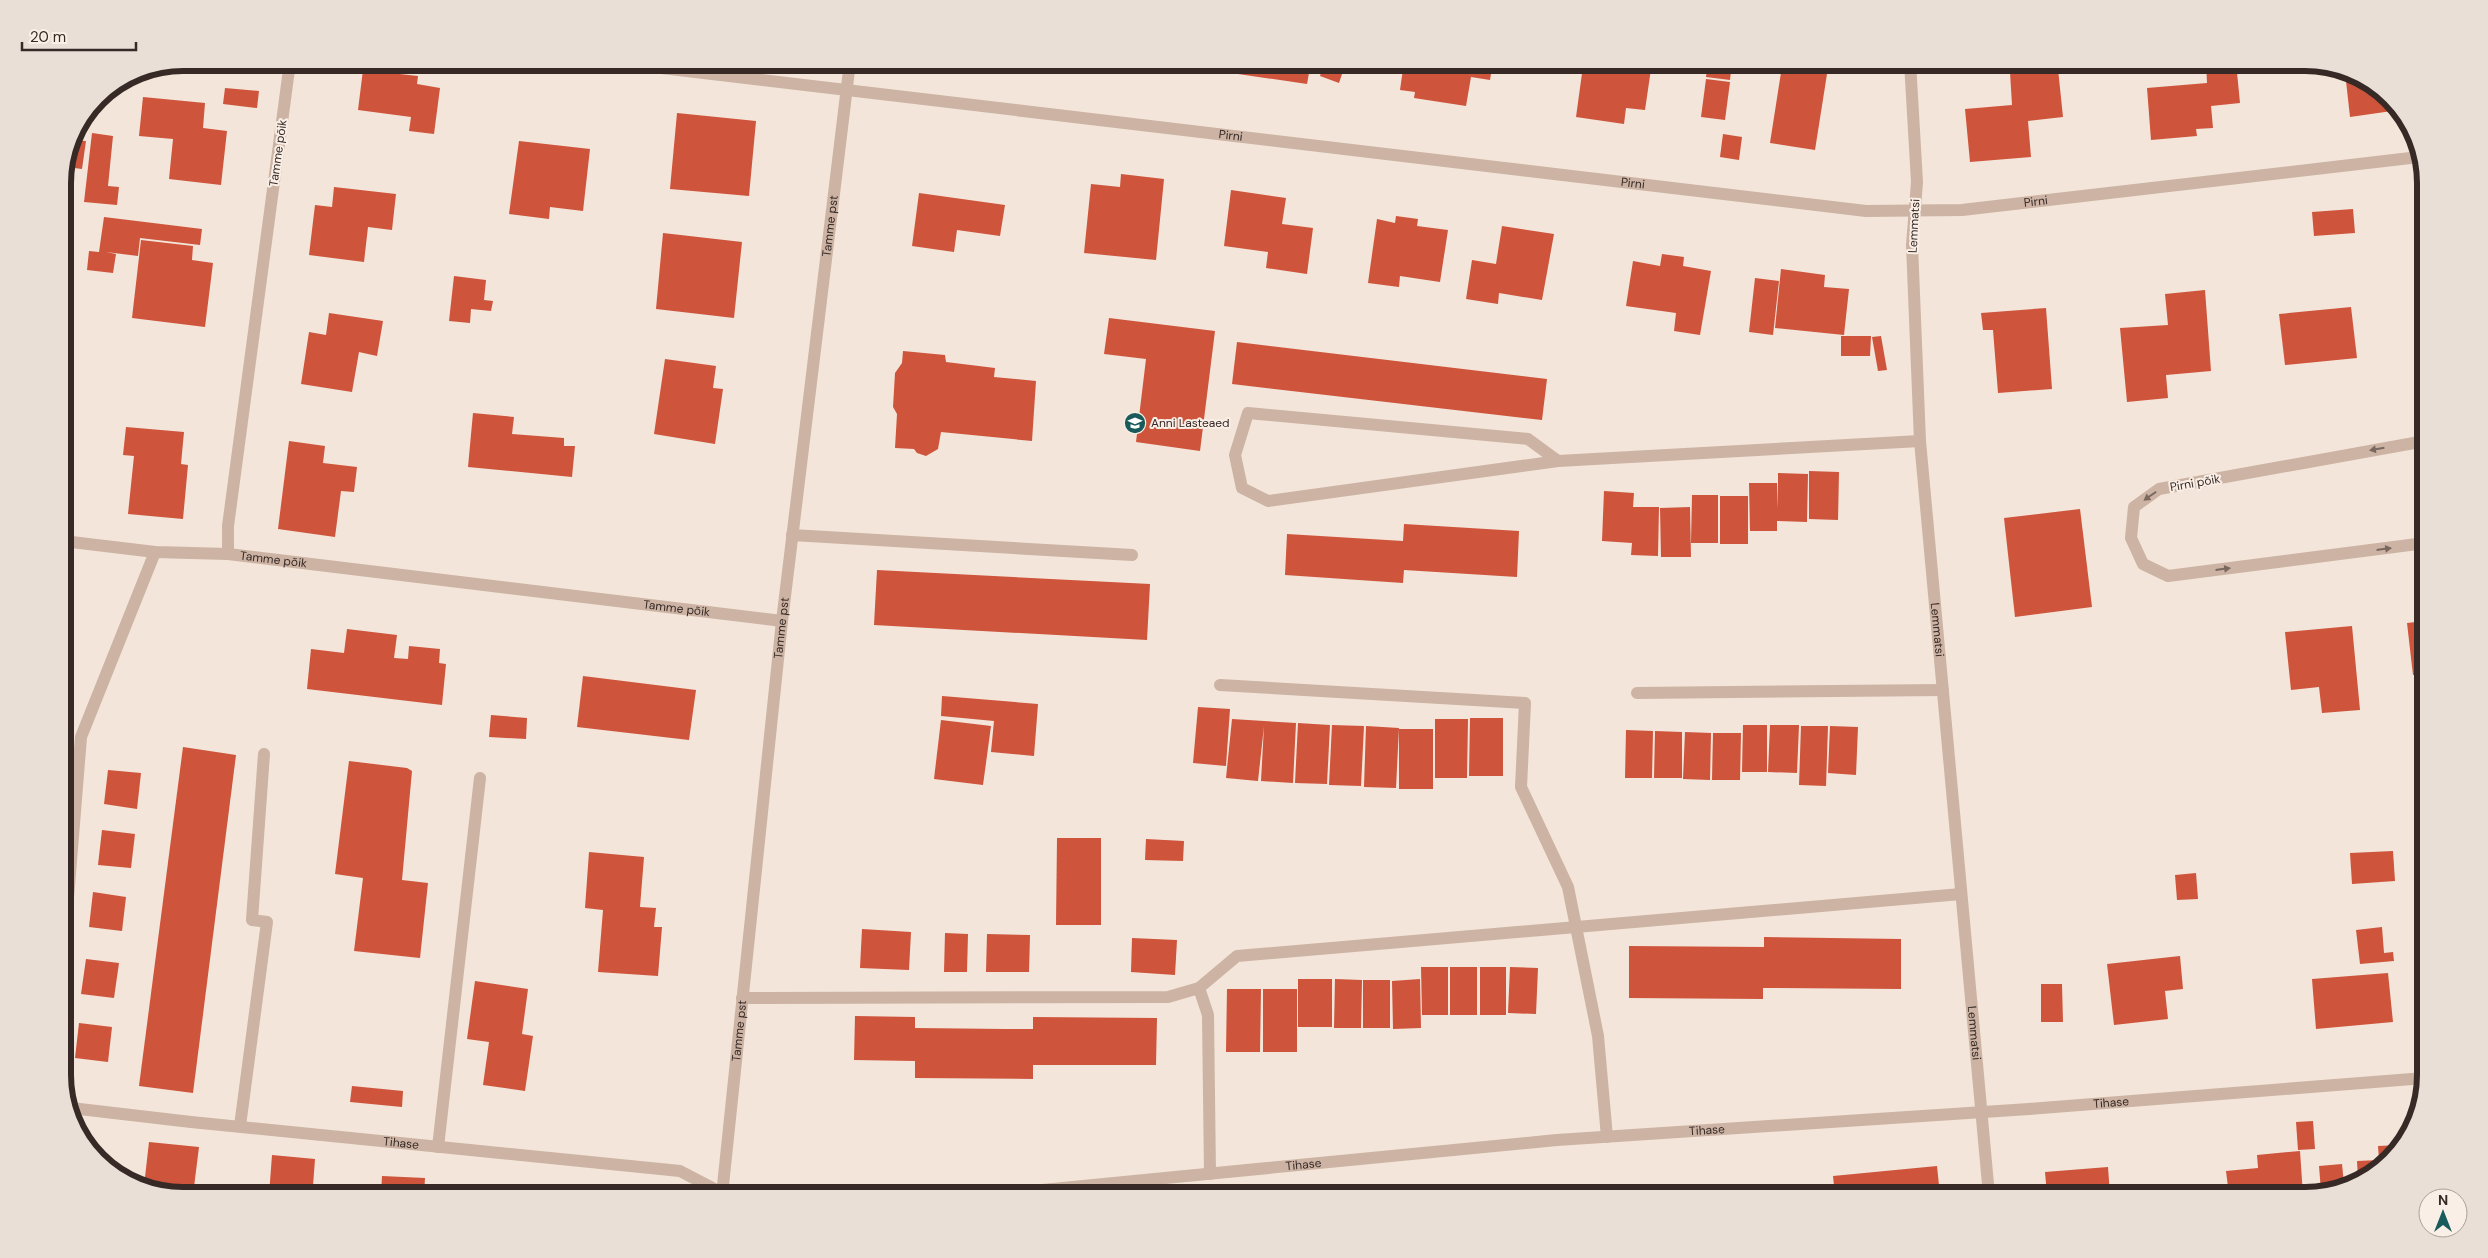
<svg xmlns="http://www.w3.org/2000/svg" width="2488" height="1258" font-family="'DM Sans',sans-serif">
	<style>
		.building { fill: #ce543c }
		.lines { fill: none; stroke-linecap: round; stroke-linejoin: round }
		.minor { stroke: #ccb3a4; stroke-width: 12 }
		.oneway { fill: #7a685f }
		.labels { text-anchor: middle; stroke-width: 4; stroke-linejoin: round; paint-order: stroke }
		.street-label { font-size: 12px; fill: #372a26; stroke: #faefe6 }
		.poi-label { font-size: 12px; fill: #372a26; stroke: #faefe6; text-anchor: start }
		.rim { fill: none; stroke: #372a26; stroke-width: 6 }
	</style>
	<rect width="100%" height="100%" fill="#f3e5d9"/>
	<g class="building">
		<path d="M1205,62H1311L1307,84L1204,69Z"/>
		<path d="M1324,62H1346L1339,83L1320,76Z"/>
		<path d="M1404,62H1493L1490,80L1471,77L1466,106L1414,98L1415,92L1400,90Z"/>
		<path d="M1708,62H1732L1730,80L1706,77Z"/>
		<path d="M2026,62H2095L2096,66L2064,70L2063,65L2027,70Z"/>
		<path d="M2206,62H2236L2240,103L2211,106L2213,128L2196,129L2197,136L2151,140L2147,88L2207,83Z"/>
		<path d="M1624,65L1651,69L1645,110L1626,108L1624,124L1576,117L1583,66L1623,72Z"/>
		<path d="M1782,66L1827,74L1815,150L1770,143Z"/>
		<path d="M2058,69L2063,117L2028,121L2031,157L1970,162L1965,109L2012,105L2010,72Z"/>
		<path d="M363,70L418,76L417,84L440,88L434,134L409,131L411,117L358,110Z"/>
		<path d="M2345,72L2358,75L2399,110L2350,117Z"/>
		<path d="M1706,79L1730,82L1725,120L1701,117Z"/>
		<path d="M225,88L259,91L257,108L223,104Z"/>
		<path d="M143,97L205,103L203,128L227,131L221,185L169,179L173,139L139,136Z"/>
		<path d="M677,113L756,121L749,196L670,189Z"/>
		<path d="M92,133L113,136L108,186L119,187L117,205L84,202Z"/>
		<path d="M1723,134L1742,137L1739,160L1720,157Z"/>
		<path d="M71,140L86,141L82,169L67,167Z"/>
		<path d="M519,141L590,149L583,211L550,207L549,219L509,214Z"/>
		<path d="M1121,174L1164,179L1156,260L1084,253L1091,184L1120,187Z"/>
		<path d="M334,187L396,194L392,230L368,227L364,262L309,255L315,205L332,207Z"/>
		<path d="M1231,190L1286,198L1282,224L1313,228L1307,274L1266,268L1268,252L1224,246Z"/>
		<path d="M919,193L1005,205L1000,236L957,230L954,252L912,246Z"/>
		<path d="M2353,209L2355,233L2314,236L2312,212Z"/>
		<path d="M1396,216L1418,219L1417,226L1448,230L1440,282L1400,276L1399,287L1368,283L1377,219L1395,223Z"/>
		<path d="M104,217L202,229L200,245L140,238L138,256L106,252L116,254L113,273L87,270L89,251L99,252Z"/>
		<path d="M1502,226L1554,234L1542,300L1499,293L1498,304L1466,299L1472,260L1496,264Z"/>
		<path d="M663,233L742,242L734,318L656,309Z"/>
		<path d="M141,240L193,246L192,260L213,263L205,327L132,318Z"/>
		<path d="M1662,254L1684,257L1683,266L1711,271L1700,335L1674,331L1676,313L1626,306L1633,261L1660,266Z"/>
		<path d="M1781,269L1825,275L1824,287L1849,289L1844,335L1775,328Z"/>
		<path d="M454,276L486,280L484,300L493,301L491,311L471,309L470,323L449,321Z"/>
		<path d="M1755,278L1779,281L1773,335L1749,332Z"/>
		<path d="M2205,290L2211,371L2166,375L2168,398L2127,402L2120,328L2168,325L2165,294Z"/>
		<path d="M2351,307L2357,358L2285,365L2279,314Z"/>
		<path d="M2046,308L2052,389L1998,393L1993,330H1983L1981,313Z"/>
		<path d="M329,313L383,321L377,356L359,352L352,392L301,384L309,332L326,335Z"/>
		<path d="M1109,318L1215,331L1200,451L1136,442L1146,359L1104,354Z"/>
		<path d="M1841,336H1871L1870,356H1841Z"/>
		<path d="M1881,336L1887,370L1878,371L1872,337Z"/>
		<path d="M1237,342L1547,379L1542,420L1232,384Z"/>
		<path d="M903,351L945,355L946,362L995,368L994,377L1036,381L1032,441L941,432L938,449L926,456L917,453L914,449L895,448L897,414L893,407L895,373L902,363Z"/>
		<path d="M665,359L716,366L713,388L723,389L715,444L654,434Z"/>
		<path d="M473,413L514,417L512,434L564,438V446H575L572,477L468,467Z"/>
		<path d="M126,427L184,432L181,464L188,465L183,519L128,514L134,456L123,455Z"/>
		<path d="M289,441L325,446L323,463L357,467L354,492L341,491L335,537L278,529Z"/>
		<path d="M1809,471L1839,472L1838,520L1809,519Z"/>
		<path d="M1778,473L1808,474L1807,522L1777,521V531H1750L1749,483H1777L1778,509Z"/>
		<path d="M1604,491L1634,493L1633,507H1659L1658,556L1631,555L1632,543L1602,541Z"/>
		<path d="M1692,495H1718V543H1691Z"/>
		<rect x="1720" y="496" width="28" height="48"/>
		<path d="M1690,507L1691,557H1661L1660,508Z"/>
		<path d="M2080,509L2092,607L2015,617L2004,518Z"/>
		<path d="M1404,524L1519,531L1517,577L1404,570L1403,583L1285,575L1287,534L1403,541Z"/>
		<path d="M877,570L1150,584L1147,640L874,625Z"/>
		<path d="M2425,621V674L2413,675L2407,623Z"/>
		<path d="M2352,626L2360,710L2322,713L2319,687L2291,690L2285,632Z"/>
		<path d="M347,629L397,635L394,658L408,659L409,646L440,649L439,663L446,664L442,705L307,689L311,649L344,653Z"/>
		<path d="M583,676L696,690L689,740L577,727Z"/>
		<path d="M942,696L1038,704L1034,756L991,752L994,721L941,716Z"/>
		<path d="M1198,707L1230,709L1226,766L1193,763Z"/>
		<path d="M491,715L527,718L526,739L489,737Z"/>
		<path d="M1470,718H1503V776H1469Z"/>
		<path d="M1232,719L1296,723L1293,783L1261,781L1264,726L1258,781L1226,778Z"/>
		<path d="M1435,719H1468L1467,778H1435Z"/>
		<path d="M941,720L991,726L983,785L934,779Z"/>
		<path d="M1298,723L1330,725L1327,784L1295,783Z"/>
		<path d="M1332,725L1364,726L1361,786L1329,785Z"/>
		<path d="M1743,725H1767V772H1742Z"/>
		<path d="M1770,725H1799L1797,773L1768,772Z"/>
		<path d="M1366,726L1399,728L1396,788L1364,787Z"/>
		<path d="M1801,726H1828L1826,786L1799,785Z"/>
		<path d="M1830,726L1858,727L1856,775L1828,773Z"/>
		<rect x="1399" y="729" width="34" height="60"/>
		<path d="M1626,730L1653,731L1652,778H1625Z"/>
		<path d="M1655,731L1682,732V778H1654Z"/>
		<path d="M1685,732L1711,733L1710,780L1683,779Z"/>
		<path d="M1713,733H1741L1740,780H1712Z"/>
		<path d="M183,747L236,755L193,1093L139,1086Z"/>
		<path d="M349,761L407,768L412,771L402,880L428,883L420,958L354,951L363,878L335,874Z"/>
		<path d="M108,770L141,773L137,809L104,804Z"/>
		<path d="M102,830L135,834L131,868L98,865Z"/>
		<path d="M1057,838H1101V925H1056Z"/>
		<path d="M1146,839L1184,841L1183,861L1145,860Z"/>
		<path d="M2393,851L2395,881L2352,884L2350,853Z"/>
		<path d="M589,852L644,857L640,907L656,908L654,927H662L658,976L598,972L603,910L585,908Z"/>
		<path d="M2196,873L2198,899L2177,900L2175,875Z"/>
		<path d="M93,892L126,897L122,931L89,927Z"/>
		<path d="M2382,927L2384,953L2393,952L2394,961L2360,964L2356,930Z"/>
		<path d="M862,929L911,932L909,970L860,968Z"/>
		<path d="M945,933L968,934L967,972H944Z"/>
		<path d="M987,934L1030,935L1029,972H986Z"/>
		<path d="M1764,937L1901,939V989L1763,988V999L1629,998V946L1764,947Z"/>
		<path d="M1132,938L1177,940L1175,975L1131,972Z"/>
		<path d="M2180,956L2183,989L2165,991L2168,1019L2114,1025L2107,964Z"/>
		<path d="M86,959L119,963L114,998L81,994Z"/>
		<path d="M1421,967H1448V1015H1422Z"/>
		<rect x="1450" y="967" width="27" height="48"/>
		<rect x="1480" y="967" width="26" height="48"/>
		<path d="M1510,967L1538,968L1536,1014L1508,1013Z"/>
		<path d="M2388,973L2393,1022L2316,1029L2312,979Z"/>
		<rect x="1298" y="979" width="34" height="48"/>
		<path d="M1335,979L1362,980L1361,1028H1334Z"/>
		<path d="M1420,979L1421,1028L1393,1029L1392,981Z"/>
		<rect x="1363" y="980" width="27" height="48"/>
		<path d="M475,981L528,989L522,1034L533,1036L525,1091L483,1085L489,1042L467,1039Z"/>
		<path d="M2041,984H2062L2063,1022H2041Z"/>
		<path d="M1227,989H1261L1260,1052H1226Z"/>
		<rect x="1263" y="989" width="34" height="63"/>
		<path d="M855,1016L915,1017V1028L1005,1029H1033V1017L1157,1018L1156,1065H1033V1079L915,1078V1061L854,1060Z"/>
		<path d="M79,1023L112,1027L108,1062L75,1058Z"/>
		<path d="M352,1086L403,1091L402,1107L350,1102Z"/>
		<path d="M2313,1121L2315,1149L2298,1150L2296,1122Z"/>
		<path d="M149,1142L199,1147L193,1195H183L144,1186Z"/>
		<path d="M2399,1145L2372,1175L2358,1179L2357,1161L2379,1160L2378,1146Z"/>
		<path d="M2300,1151L2303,1195H2229L2226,1171L2258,1168L2257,1155Z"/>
		<path d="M272,1155L315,1159L313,1186L335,1188L334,1195H269Z"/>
		<path d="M2342,1164L2344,1184L2321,1191L2319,1166Z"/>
		<path d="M1937,1166L1940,1195H1835L1833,1176Z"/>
		<path d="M2108,1167L2110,1195H2047L2045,1172Z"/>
		<path d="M382,1176L425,1178L424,1195H381Z"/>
		<path d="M1700,1192V1195H1666V1194Z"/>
	</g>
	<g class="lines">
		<g class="minor">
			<path id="s1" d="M290,62L228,526V554L782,621"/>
			<path id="s2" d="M611,62L1866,211L1962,210L2419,157"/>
			<path id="s3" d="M1910,62L1917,182L1912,245L1920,441L1989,1195"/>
			<path d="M2425,441L2159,489L2134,507L2131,538L2143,564L2168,576L2425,543"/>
			<path d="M1558,461L1528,439L1248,413L1235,455L1242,488L1268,501L1558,461L1920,441"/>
			<path d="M792,535L1132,555"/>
			<path d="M63,541L155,552L228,554"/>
			<path d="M1220,685L1525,703L1521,787L1568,887L1598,1036L1607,1137"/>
			<path d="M1637,693L1943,690"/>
			<path d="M63,960L81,737L155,552"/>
			<path d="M1199,988L1208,1015L1210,1174"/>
			<path d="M742,998L1168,997L1199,988L1237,956L1961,894"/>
			<path id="s4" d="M71,1108L191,1122L680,1171L726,1195"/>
			<path d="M240,1126L267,922L252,920L264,754"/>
			<path d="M438,1147L480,778"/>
			<path id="s5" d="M722,1195L782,621L850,62"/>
			<path id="s6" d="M990,1195L1557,1140L2029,1109L2425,1078"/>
		</g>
	</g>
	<defs><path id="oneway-solid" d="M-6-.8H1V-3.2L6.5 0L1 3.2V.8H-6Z" transform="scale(1.25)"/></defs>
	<g class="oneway">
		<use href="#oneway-solid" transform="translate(2377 449) rotate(170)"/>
		<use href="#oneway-solid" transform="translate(2150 496) rotate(145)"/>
		<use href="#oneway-solid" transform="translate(2384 549) rotate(-7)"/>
		<use href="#oneway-solid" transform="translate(2223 569) rotate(-7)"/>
	</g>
	<defs>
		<g id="school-disc" transform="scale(1.125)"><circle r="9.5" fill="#195b5a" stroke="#faefe6"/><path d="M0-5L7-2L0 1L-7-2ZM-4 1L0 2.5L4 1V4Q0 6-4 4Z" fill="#fff"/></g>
	</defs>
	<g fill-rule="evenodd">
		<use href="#school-disc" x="1135" y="423"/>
	</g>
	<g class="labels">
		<g class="street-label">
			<text dy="4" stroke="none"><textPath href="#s2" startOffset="624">Pirni</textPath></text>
			<text transform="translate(278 153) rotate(-82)" y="4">Tamme põik</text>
			<text dy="4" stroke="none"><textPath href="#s2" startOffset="1029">Pirni</textPath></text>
			<text dy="4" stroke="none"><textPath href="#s2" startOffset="1434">Pirni</textPath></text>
			<text dy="4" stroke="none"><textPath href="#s5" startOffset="975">Tamme pst</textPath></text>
			<text transform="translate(1914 226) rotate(-87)" y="4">Lemmatsi</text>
			<text transform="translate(2195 483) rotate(-10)" y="4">Pirni põik</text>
			<text dy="4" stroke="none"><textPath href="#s1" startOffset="542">Tamme põik</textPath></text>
			<text dy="4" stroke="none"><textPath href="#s1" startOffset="948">Tamme põik</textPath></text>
			<text dy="4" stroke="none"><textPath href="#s5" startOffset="570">Tamme pst</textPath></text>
			<text dy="4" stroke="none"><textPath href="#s3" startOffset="569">Lemmatsi</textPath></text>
			<text dy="4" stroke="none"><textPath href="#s5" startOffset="165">Tamme pst</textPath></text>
			<text dy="4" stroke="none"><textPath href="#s3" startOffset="974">Lemmatsi</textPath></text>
			<text dy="4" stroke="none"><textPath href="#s6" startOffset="1125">Tihase</textPath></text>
			<text dy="4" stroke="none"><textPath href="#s6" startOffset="720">Tihase</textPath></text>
			<text dy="4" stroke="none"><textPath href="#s4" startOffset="332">Tihase</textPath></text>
			<text dy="4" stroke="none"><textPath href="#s6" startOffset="315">Tihase</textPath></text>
		</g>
		<g class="poi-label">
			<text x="1151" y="427">Anni Lasteaed</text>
		</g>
	</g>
	<path d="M0 0H2488V1258H0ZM183 71H2305A112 112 0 0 1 2417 183V1075A112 112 0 0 1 2305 1187H183A112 112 0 0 1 71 1075V183A112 112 0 0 1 183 71Z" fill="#eadfd7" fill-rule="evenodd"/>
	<path class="rim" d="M183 71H2305A112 112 0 0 1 2417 183V1075A112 112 0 0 1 2305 1187H183A112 112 0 0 1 71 1075V183A112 112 0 0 1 183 71Z"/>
	<g transform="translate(2443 1213)"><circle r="24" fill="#faefe6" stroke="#aca099"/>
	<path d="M0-4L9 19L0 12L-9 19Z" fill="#195b5a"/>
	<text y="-8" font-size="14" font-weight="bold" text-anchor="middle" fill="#372a26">N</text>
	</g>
	<path d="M22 42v8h114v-8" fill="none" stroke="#372a26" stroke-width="2.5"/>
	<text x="30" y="42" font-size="15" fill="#372a26" stroke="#faefe6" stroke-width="4" paint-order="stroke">20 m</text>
</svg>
